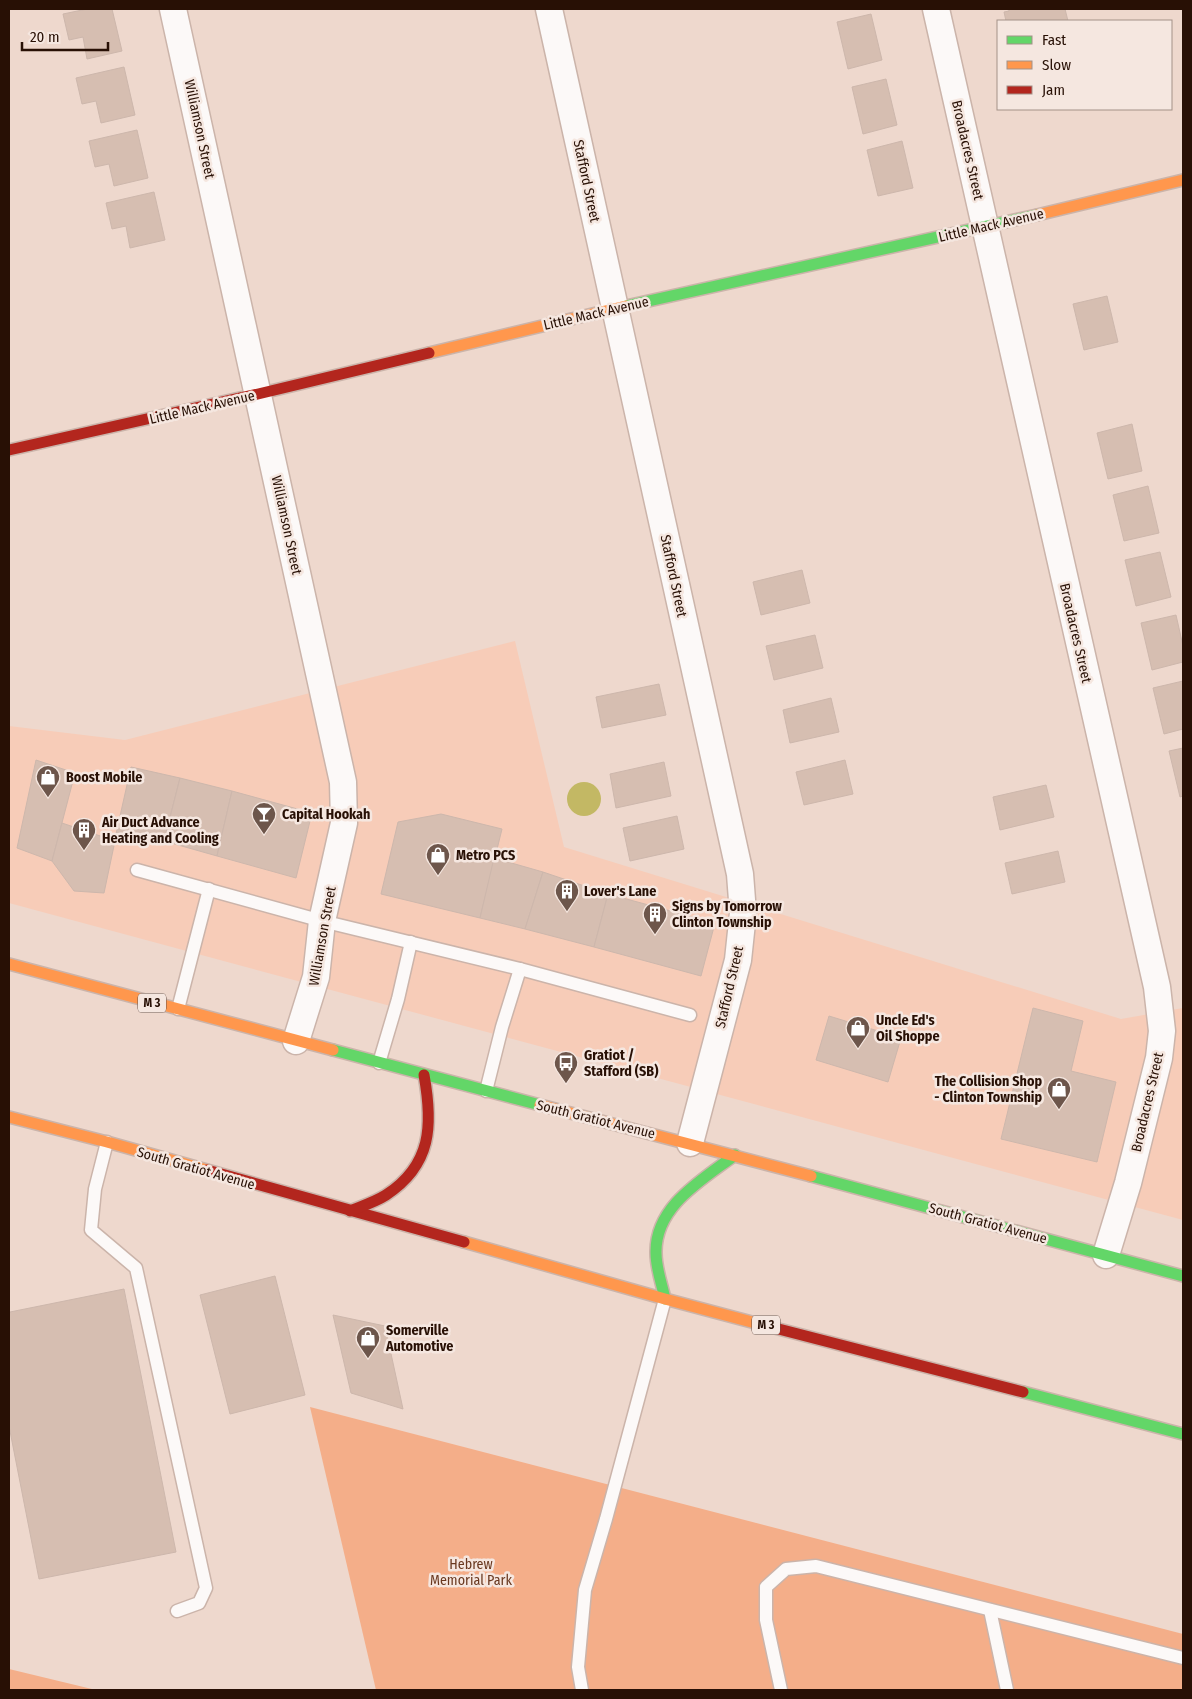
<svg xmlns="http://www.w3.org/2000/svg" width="1192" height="1699" font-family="'Fira Sans Condensed',sans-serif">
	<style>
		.built { fill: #f7ccb8 }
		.green { fill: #f4ae89 }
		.water { fill: #c3b864 }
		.building { fill: #d6beb1; stroke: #cdb7ac }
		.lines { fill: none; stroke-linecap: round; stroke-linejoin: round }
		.lane-casing { stroke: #cbb4aa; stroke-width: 15 }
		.street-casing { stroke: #cbb4aa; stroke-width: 29 }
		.fast-casing { stroke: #cbb4aa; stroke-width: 14 }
		.slow-casing { stroke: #cbb4aa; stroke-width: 14 }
		.jam-casing { stroke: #cbb4aa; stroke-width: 14 }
		.lane { stroke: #fcf9f8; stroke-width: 12 }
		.street { stroke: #fcf9f8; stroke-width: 26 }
		.fast { stroke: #63d668; stroke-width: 11 }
		.slow { stroke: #ff974d; stroke-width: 11 }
		.jam { stroke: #b3261e; stroke-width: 11 }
		.labels { text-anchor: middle; stroke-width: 5; stroke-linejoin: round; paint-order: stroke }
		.shield { fill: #f5e7e0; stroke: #665047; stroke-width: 1 }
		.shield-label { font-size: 12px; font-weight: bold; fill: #281005 }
		.street-label { font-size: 14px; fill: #281005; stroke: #f5e7e0 }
		.poi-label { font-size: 14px; font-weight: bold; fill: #281005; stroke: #f5e7e0; text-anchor: start }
		.park-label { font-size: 14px; fill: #69381f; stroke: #f5e7e0 }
	</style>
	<rect width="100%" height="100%" fill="#eed8cd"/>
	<path class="built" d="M515,641L564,847L1121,1019L1183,1008V1220L9,903V726L125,740Z"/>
	<g class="green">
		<path d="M310,1407L1183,1634V1690H376Z"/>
		<path d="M9,1669L96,1690H9Z"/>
	</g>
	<circle class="water" cx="584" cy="799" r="17"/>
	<g class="building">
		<path d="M87,9H112L122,51L87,59L83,37L69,40L63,14Z"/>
		<path d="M1009,9H1065L1068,21H1006L1004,12L1009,11Z"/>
		<path d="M871,14L882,60L848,69L837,22Z"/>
		<path d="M124,67L135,115L101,123L96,101L82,104L76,78Z"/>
		<path d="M886,79L897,125L863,134L852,87Z"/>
		<path d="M137,130L148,178L114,186L109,164L95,167L89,141Z"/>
		<path d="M902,141L913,188L878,196L867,150Z"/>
		<path d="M154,192L165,240L130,248L126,226L112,229L106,203Z"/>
		<path d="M1107,296L1118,342L1084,350L1073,304Z"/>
		<path d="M1132,424L1142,471L1108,479L1097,433Z"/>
		<path d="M1148,486L1159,533L1124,541L1113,495Z"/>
		<path d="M1160,552L1171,597L1136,606L1125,560Z"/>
		<path d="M802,570L810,603L761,615L753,582Z"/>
		<path d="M1176,615L1183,646V662L1152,670L1141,623Z"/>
		<path d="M815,635L823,668L774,680L766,646Z"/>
		<path d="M1183,681V729L1164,734L1153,688Z"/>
		<path d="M659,684L666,715L602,728L596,697Z"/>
		<path d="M831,698L839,732L790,743L783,710Z"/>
		<path d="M1183,748V796L1180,797L1169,751Z"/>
		<path d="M36,760L75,773L52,861L17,848Z"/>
		<path d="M845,760L853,794L804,805L796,772Z"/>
		<path d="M664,762L671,796L616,808L610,774Z"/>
		<path d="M131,767L180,778L164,841L116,834Z"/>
		<path d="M180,778L232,791L217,856L164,841Z"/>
		<path d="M1046,785L1054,817L1000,830L993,797Z"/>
		<path d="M232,791L312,813L296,878L217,856Z"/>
		<path d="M441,814L502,829L480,918L381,894L398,822Z"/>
		<path d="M677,816L684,849L630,861L623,828Z"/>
		<path d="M62,823L115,841L104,893L74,891L52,861Z"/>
		<path d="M1058,851L1065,882L1012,894L1005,863Z"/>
		<path d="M494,858L543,872L525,929L480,918Z"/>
		<path d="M543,872L608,894L594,947L525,929Z"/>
		<path d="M608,894L715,923L701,976L594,947Z"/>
		<path d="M1033,1008L1083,1021L1071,1071L1116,1082L1097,1162L1001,1139Z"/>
		<path d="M829,1016L901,1038L888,1082L816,1060Z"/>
		<path d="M275,1276L305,1395L230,1414L200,1295Z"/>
		<path d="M124,1289L176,1552L39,1579L9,1426V1315L10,1312Z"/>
		<path d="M333,1315L385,1326L403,1409L351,1393Z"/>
	</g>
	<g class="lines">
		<g class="lane-casing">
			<g id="lane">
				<path d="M137,870L322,921L520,969L690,1015"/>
				<path d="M178,1009L209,889"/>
				<path d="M379,1063L398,999L411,942"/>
				<path d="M486,1091L502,1027L520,969"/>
				<path d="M107,1142L95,1189L91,1230L136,1268L206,1588L199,1603L177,1611"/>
				<path d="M990,1610L1007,1690"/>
				<path d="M582,1690L578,1667L585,1590L606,1519L665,1299"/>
				<path d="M781,1690L766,1620V1587L786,1569L816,1566L1183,1658"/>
			</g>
		</g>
		<g class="street-casing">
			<g id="street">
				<path d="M173,9L343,782L344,823L322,921L316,977L296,1041"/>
				<path d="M549,9L740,874L743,913L738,960L690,1143"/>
				<path d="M936,9L1157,987L1162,1031L1159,1058L1128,1183L1106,1255"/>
			</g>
		</g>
		<g class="fast-casing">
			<g id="fast">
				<path d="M626,306L1037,215"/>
				<path d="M333,1050L540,1105"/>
				<path d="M811,1176L1183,1276"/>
				<path d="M665,1299C662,1284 656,1269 656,1253C655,1206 702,1180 735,1155"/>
				<path d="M1023,1392L1183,1434"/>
			</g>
		</g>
		<g class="slow-casing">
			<g id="slow">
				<path d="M1037,215L1183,180"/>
				<path d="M429,353L626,306"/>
				<path d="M9,964L333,1050"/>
				<path d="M540,1105L811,1176"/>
				<path d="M9,1117L107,1142L207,1170"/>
				<path d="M464,1242L665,1299L767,1326"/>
			</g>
		</g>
		<g class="jam-casing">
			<g id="jam">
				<path d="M9,450L258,394L429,353"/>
				<path d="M207,1170L464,1242"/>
				<path d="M350,1211C362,1206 375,1202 386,1195C432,1165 433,1125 424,1075"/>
				<path d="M767,1326L1023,1392"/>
			</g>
		</g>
		<use href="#lane" class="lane"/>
		<use href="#street" class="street"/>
		<use href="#fast" class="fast"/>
		<use href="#slow" class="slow"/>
		<use href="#jam" class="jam"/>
	</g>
	<defs>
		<g id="shop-pin" transform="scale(1.25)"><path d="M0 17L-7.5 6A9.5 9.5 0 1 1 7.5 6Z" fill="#6d564b" stroke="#f5e7e0"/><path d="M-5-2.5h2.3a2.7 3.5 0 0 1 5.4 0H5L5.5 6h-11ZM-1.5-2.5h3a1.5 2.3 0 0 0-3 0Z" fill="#fff"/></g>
		<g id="bar-pin" transform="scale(1.25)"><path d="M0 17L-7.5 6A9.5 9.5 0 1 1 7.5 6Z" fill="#6d564b" stroke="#f5e7e0"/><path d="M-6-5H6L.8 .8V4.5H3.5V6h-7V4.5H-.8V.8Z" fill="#fff"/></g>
		<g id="building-pin" transform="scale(1.25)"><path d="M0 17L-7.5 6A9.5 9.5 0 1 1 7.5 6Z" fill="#6d564b" stroke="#f5e7e0"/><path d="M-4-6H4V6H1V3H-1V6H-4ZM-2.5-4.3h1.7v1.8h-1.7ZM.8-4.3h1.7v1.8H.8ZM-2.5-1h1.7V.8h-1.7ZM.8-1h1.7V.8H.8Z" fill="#fff"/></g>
		<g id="bus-pin" transform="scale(1.25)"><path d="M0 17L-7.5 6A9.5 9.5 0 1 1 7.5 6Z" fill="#6d564b" stroke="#f5e7e0"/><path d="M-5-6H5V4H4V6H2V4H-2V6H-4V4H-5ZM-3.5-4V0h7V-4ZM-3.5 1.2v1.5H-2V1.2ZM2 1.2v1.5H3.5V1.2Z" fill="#fff"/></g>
	</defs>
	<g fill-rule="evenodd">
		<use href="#shop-pin" x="48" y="777"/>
		<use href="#bar-pin" x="264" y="814"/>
		<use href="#building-pin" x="84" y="830"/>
		<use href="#shop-pin" x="438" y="855"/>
		<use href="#building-pin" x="567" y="891"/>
		<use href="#building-pin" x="655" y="914"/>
		<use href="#shop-pin" x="858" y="1028"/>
		<use href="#bus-pin" x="566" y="1063"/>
		<use href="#shop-pin" x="1059" y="1089"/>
		<use href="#shop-pin" x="368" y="1338"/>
	</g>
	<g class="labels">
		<g class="shield">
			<rect x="138" y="993.5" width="28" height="19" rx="4"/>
			<rect x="752" y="1315.5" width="28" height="19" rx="4"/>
		</g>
		<g class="shield-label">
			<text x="152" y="1007">M 3</text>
			<text x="766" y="1329">M 3</text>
		</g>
		<g class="street-label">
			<text transform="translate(200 129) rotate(78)" y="5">Williamson Street</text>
			<text transform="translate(968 150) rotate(77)" y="5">Broadacres Street</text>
			<text transform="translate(587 181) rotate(78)" y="5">Stafford Street</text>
			<text transform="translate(991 225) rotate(-13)" y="5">Little Mack Avenue</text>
			<text transform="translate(596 313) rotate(-13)" y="5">Little Mack Avenue</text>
			<text transform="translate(202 407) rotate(-13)" y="5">Little Mack Avenue</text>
			<text transform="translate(287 525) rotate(78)" y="5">Williamson Street</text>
			<text transform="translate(674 576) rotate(78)" y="5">Stafford Street</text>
			<text transform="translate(1076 633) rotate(77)" y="5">Broadacres Street</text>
			<text transform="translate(322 936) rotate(-80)" y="5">Williamson Street</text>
			<text transform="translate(729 987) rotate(-77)" y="5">Stafford Street</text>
			<text transform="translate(1147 1102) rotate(-77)" y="5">Broadacres Street</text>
			<text transform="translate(596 1119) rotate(14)" y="5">South Gratiot Avenue</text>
			<text transform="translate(196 1168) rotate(16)" y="5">South Gratiot Avenue</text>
			<text transform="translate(988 1223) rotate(15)" y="5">South Gratiot Avenue</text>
		</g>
		<g class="poi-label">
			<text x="66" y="782">Boost Mobile</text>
			<text x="282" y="819">Capital Hookah</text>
			<text x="102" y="827">Air Duct Advance<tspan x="102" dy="16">Heating and Cooling</tspan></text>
			<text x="456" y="860">Metro PCS</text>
			<text x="584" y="896">Lover's Lane</text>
			<text x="672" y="911">Signs by Tomorrow<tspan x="672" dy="16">Clinton Township</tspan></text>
			<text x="876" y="1025">Uncle Ed's<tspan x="876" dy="16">Oil Shoppe</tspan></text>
			<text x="584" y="1060">Gratiot /<tspan x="584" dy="16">Stafford (SB)</tspan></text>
			<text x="1042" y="1086" text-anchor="end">The Collision Shop<tspan x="1042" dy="16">- Clinton Township</tspan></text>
			<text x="386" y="1335">Somerville<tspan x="386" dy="16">Automotive</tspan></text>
		</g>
		<g class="park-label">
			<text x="471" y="1569">Hebrew<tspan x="471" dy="16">Memorial Park</tspan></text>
		</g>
	</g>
	<rect width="1192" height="1699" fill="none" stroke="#281005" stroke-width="20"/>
	<rect x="997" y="20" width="175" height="90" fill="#f5e7e0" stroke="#a39188"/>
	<rect x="1007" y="36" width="25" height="8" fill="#63d668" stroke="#a39188"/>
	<text x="1042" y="45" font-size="15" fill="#281005">Fast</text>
	<rect x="1007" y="61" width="25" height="8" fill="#ff974d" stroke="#a39188"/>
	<text x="1042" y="70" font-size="15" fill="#281005">Slow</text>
	<rect x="1007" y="86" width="25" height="8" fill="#b3261e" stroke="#a39188"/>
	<text x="1042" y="95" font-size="15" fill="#281005">Jam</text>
	<path d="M22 42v8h86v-8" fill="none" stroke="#281005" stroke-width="2.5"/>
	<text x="30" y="42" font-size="15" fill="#281005" stroke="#f5e7e0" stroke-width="4" paint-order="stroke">20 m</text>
</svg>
